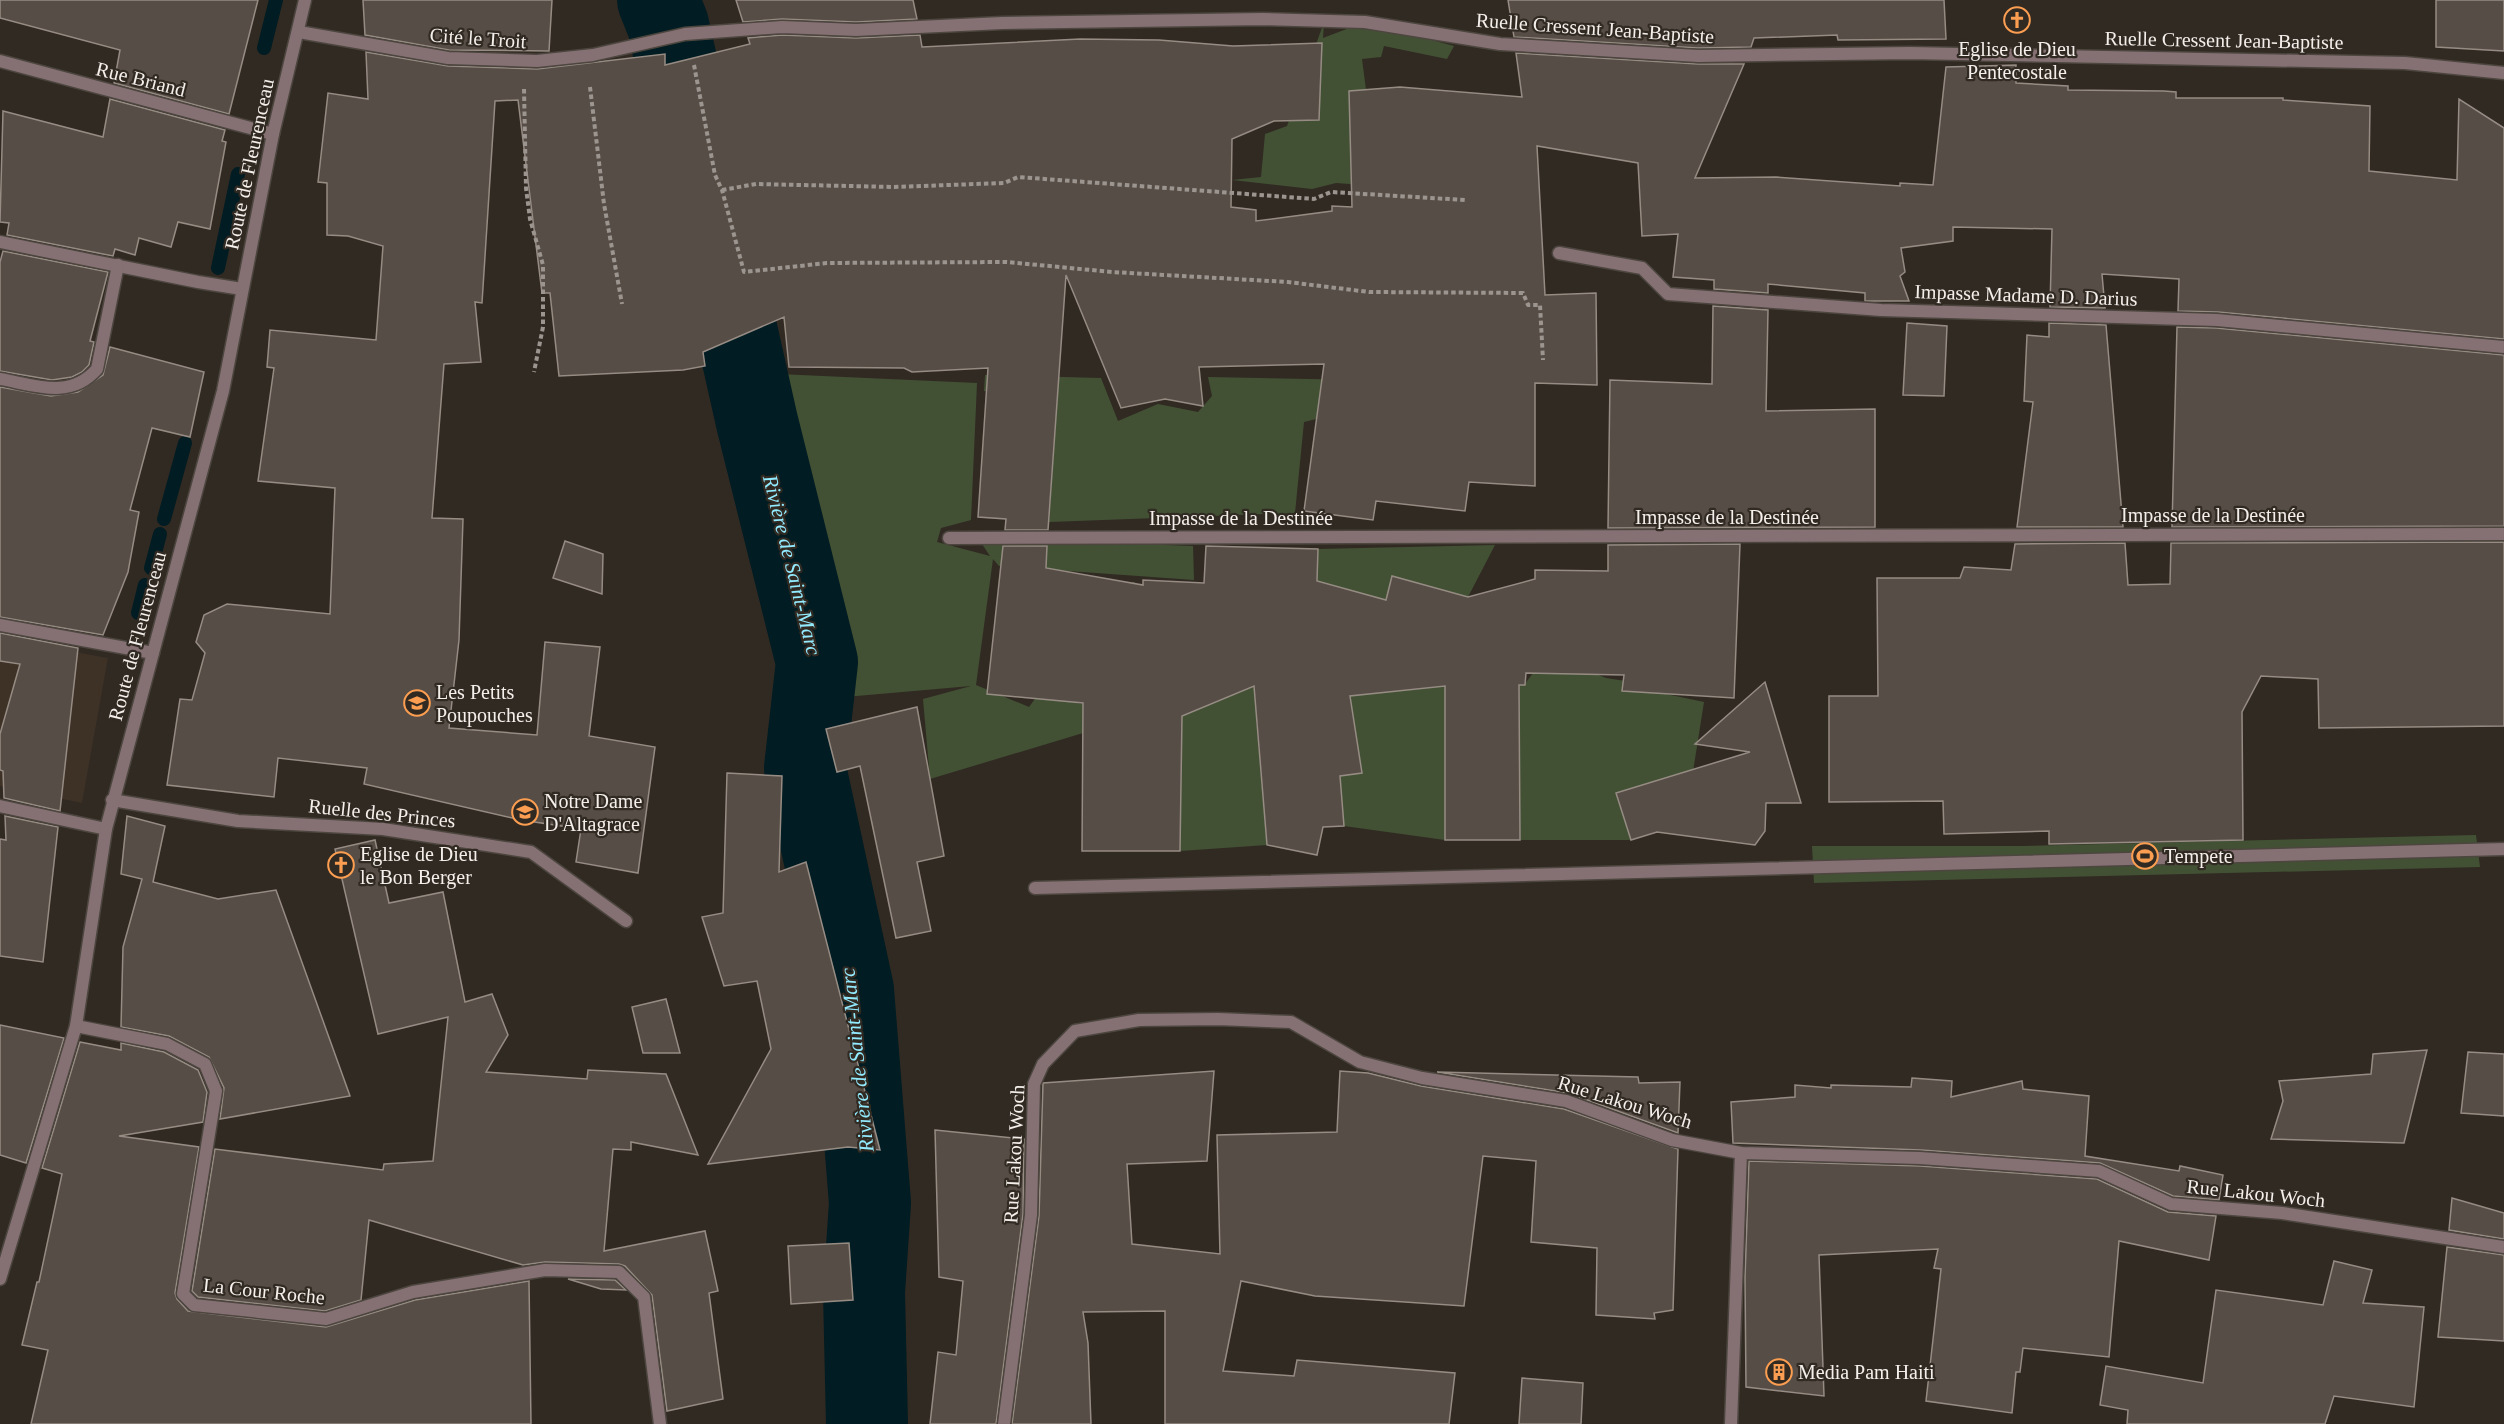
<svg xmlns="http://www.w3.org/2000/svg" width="2504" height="1424" font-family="'Times New Roman',serif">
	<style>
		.built { fill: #3e3126 }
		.green { fill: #425134 }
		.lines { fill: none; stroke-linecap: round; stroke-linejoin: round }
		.stream { stroke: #011c22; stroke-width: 14 }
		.river { stroke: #011c22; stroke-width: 82 }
		.building { fill: #564d46; stroke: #968c84; stroke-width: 1.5 }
		.service-casing { stroke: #4c463f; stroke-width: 15 }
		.minor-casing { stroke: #4c463f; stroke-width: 15 }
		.path { stroke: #9b948f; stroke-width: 4; stroke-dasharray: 4.5 3; stroke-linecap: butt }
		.service { stroke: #857073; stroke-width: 12 }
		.minor { stroke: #857073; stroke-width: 12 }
		.labels { text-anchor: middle; stroke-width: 4.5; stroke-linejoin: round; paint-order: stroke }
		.street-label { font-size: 20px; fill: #f5efeb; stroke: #312a23 }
		.poi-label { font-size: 20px; fill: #f5efeb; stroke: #312a23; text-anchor: start }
		.water-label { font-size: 21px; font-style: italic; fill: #93ebff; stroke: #312a23 }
	</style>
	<rect width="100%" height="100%" fill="#312a23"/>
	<path class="built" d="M0,638L108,658L82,803L0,786Z"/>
	<g class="green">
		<path d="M1324,22L1323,38L1365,22L1454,46L1447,59L1384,46L1381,57L1362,59L1366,90L1364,99L1459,192L1336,183L1312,189L1232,180L1261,177L1265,134L1287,126Z"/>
		<path d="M759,373L977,383L971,520L941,528L937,542L990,556L978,538L1193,546L1194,580L999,566L993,559L976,685L1029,707L1037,696L1087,705L1105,584L1135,582L1134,698L1181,695L1187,582L1204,584L1314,648L1318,549L1495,545L1468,597L1393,576L1386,600L1347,590L1461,681L1524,685L1533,673L1596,674L1606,678L1645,684L1666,694L1704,702L1683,835L1665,829L1631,840H1520L1519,702H1445V840L1344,826L1305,714L1256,717L1267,845L1180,851L1174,734L1083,733L930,779L923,699L971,686L822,699L827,661Z"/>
		<path d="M985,375L1101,378L1118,421L1158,404L1198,412L1212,396L1208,377L1465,382L1304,422L1295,513L1049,522L1057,403L984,391Z"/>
		<path d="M2476,835L2480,867L1814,883L1812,846H2024Z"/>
	</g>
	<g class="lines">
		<g class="stream">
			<path d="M264,48L276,0"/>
			<path d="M218,268L238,174"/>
			<path d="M164,519L185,443"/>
			<path d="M151,568L160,534"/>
			<path d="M138,613L145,585"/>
		</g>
		<path class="river" d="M658,0L668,25L757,422L817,662L805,768L853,990L870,1203L864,1292L867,1424"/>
	</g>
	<g class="building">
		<path d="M0,0H258L229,114L114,83L120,50L0,18Z"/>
		<path d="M363,0H552L549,51L449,50L365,35Z"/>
		<path d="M736,0H913L917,19L856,22L782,19L743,22Z"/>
		<path d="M1508,0H1944L1946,39L1838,40L1837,35L1754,38L1751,47L1698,48L1514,37Z"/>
		<path d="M2436,0H2504V51L2436,47Z"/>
		<path d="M782,35L856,38L920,35L922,47L1080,39L1159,40L1233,46L1322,43L1319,120L1274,121L1232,139L1231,207L1256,210V221L1332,211V206L1352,207L1349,91L1400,87L1522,97L1516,53L1698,64H1744L1695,178L1776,177L1900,186V183L1933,185L1946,67L2016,65V83L2068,86V90L2164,91L2176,92V98H2283V100L2370,106L2369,171L2457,180L2459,99L2504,128V339L2218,312L2178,311L2179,279L2102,274L2105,308L2050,307L2052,229L1953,227V241L1901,248L1905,272L1900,276L1909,301H1865V293L1768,284V293L1714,289V280L1673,277L1678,234L1642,236L1638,163L1537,146L1545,295L1596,293L1597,385L1535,383V486L1469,482L1465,511L1376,501L1373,520L1304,511L1324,364L1199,367L1203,406L1165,399L1121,408L1066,275L1048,530H1005L1006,519L978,517L988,368L912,372L904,368L789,367L784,317L703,352L705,366L683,370L559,376L550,293H542L518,100L495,101L482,303L475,302L481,362L444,364L432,518L463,519L459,640L449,728L537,735L545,642L600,647L589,736L655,747L638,873L576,862L581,829L521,820L364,784L367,768L278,758L274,797L167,785L180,699L192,700L205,653L196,642L204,615L227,604L330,614L335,488L258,481L274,368L267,367L270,330L376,340L383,246L348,236L327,235V183L318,182L328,93L368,99L366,52L448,66L537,69L665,54V65L750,44L748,38Z"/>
		<path d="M110,99L225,130L222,141L226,142L210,229L178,222L171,247L139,238L135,255L115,249L113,256L7,235L9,223L0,222L3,111L103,137Z"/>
		<path d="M3,251L108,272L90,341L94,342L89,365L82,372L72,377L52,380L0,371V262Z"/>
		<path d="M1713,306L1768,310L1766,411L1875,409V527L1608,528L1610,380L1712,384Z"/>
		<path d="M1907,323L1947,326L1944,396L1903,395Z"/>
		<path d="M2049,323L2106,325L2123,527H2017L2033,402L2024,401L2027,335L2049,337Z"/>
		<path d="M2177,327L2216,328L2504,355V526L2172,527Z"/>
		<path d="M110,347L204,372L190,437L152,428L130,510L139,512L128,572L103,635L0,617V387L51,396L78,392L103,375Z"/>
		<path d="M565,541L603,554L602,594L553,578Z"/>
		<path d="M2504,542V726L2319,728L2318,679L2261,676L2242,712L2243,840L2049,844V831L1944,834L1943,801L1829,802V696H1878L1877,578H1960L1964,567L2011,570L2015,544L2125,543L2128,585L2170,584L2171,543Z"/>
		<path d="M1740,544L1734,698L1622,691L1624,675L1526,673L1525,685H1519L1520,840H1445V686L1350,696L1362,773L1340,776L1344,826L1323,827L1317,855L1267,845L1254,686L1182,716L1180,851H1082L1083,703L987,694L1003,546H1047L1046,568L1143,585V580L1204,583L1206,546L1318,549L1317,581L1386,600L1392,576L1468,597L1535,579V570L1608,571V545Z"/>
		<path d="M0,633L78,648L60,811L4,798L3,771L0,770V734L20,664L0,661Z"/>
		<path d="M1765,682L1801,803H1766L1765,831L1755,845L1657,832L1631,840L1616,793L1750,752L1695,744Z"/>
		<path d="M917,707L944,856L917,862L931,931L896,938L860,766L837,772L826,729Z"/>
		<path d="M727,773L782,776L779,872L806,862L880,1150L848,1147L708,1164L771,1049L757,981L724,986L702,917L723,913Z"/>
		<path d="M5,816L58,827L43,962L0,956V839L6,840Z"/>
		<path d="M127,816L165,826L153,882L218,899L276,890L350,1096L220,1119L224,1088L209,1057L169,1036L121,1027L123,947L142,879L121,874Z"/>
		<path d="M375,840L389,903L443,892L465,1002L492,994L508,1035L486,1072L587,1079L588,1070L666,1074L698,1155L631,1142V1150L613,1149L604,1251L705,1231L718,1291L709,1293L723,1399L667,1411L652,1295L625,1266L619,1264L545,1262L523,1265L369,1220L361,1300L325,1311L198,1297L192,1291L215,1149L383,1170L384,1164L433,1161L448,1017L378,1034L335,849Z"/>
		<path d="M666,999L680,1053H643L632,1007Z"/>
		<path d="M0,1025L64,1038L26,1163L0,1155Z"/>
		<path d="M80,1042L121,1050V1043L164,1052L198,1070L207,1092L203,1122L119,1136L199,1147L175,1293L177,1299L188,1311L326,1327L415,1300L529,1281L531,1424H31L48,1350L22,1345L37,1282H39L62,1174L42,1168Z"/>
		<path d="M2427,1050L2404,1143L2271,1139L2283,1101L2279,1081L2371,1074L2373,1054Z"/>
		<path d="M2468,1052L2504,1054V1116L2461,1113Z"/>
		<path d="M1214,1071L1207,1161L1127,1164L1132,1244L1220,1254L1217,1135L1337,1132L1340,1071L1368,1073L1421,1086L1564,1109L1678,1149L1673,1310L1654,1313L1655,1319L1596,1315L1597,1248L1531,1242L1536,1161L1483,1156L1464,1306L1315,1296L1241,1281L1223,1371L1294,1376L1297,1360L1455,1373L1449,1424H1165V1311L1083,1312L1088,1343L1091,1424H1012L1039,1216L1043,1083Z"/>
		<path d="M1437,1072L1638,1077L1639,1083L1680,1082L1678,1133L1568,1093Z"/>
		<path d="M1912,1078L1952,1081L1951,1097L2022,1081L2023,1089L2089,1096L2085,1156L2179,1171L2180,1166L2223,1175L2219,1200L2173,1196L2100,1163L1921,1150L1733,1143L1731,1102L1795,1097V1085L1831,1088V1085L1911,1087Z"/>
		<path d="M935,1130L1024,1139L1023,1214L996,1424H930L938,1352L956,1355L963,1281L939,1277Z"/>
		<path d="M1749,1161L1920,1166L2097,1179L2168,1212L2216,1216L2209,1260L2119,1241L2109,1357L2023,1348L2020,1372H2016L2012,1413L1926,1401L1941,1269L1934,1268L1938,1249L1819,1255L1824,1396L1746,1387L1745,1278Z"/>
		<path d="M2452,1198L2504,1213V1239L2449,1230Z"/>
		<path d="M849,1243L853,1300L791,1304L788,1246Z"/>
		<path d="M2447,1247L2504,1255V1341L2438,1337Z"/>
		<path d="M2334,1261L2372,1270L2363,1303L2424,1307L2414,1407L2334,1396L2325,1424H2127L2128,1410L2100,1405L2106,1366L2203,1383L2216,1290L2323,1305Z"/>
		<path d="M568,1279L615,1280L626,1290L601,1289Z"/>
		<path d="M1522,1378L1583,1383L1581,1424H1519Z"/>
	</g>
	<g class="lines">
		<g class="service-casing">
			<path id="service" d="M1731,1424L1741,1153"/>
		</g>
		<g class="minor-casing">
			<g id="minor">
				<path d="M299,32L448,58L537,61L593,55L685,34L782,27L856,30L1002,23L1263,19L1365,22L1500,44L1698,56L1910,53L2405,63L2504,73"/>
				<path d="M0,61L273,134"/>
				<path d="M0,242L198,282L242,289"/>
				<path d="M1559,253L1642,268L1668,294L1881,310L2217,320L2504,347"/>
				<path d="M0,379C35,385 70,400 97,369L118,265"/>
				<path d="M949,538L2504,534"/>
				<path d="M0,625L153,653"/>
				<path d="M112,800L238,821L383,829L531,852L626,921"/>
				<path d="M0,806L106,829"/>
				<path d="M1035,888L2504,849"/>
				<path d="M76,1026L167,1044L205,1064L216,1091L183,1294L194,1305L326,1319L413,1292L545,1270L619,1272L644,1297L660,1424"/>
				<path d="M0,1279L76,1026L106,829L223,391L273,134L305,0"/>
				<path d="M1004,1424L1031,1215L1034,1084L1043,1064L1075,1031L1139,1020L1218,1019L1291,1022L1360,1062L1422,1078L1566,1101L1672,1140L1741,1153L1920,1158L2099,1171L2171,1204L2282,1213L2504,1247"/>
			</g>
		</g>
		<g class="path">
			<path d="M694,65L715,175L722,190L744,272L827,263L1007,262L1112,272L1288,282L1369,292L1523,293L1528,305H1540L1543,360"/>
			<path d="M590,87L604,204L622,304"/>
			<path d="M524,89L526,188L530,219L543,265V327L534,372"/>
			<path d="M722,190L756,184L894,187L1004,183L1018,177L1314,199L1331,192L1465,200"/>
		</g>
		<use href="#service" class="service"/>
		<use href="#minor" class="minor"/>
	</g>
	<defs>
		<g id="church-ring" transform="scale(1.35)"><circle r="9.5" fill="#312a23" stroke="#fb9e51" stroke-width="1.5"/><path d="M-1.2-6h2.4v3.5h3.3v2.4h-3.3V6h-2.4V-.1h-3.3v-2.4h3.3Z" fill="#fb9e51"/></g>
		<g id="school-ring" transform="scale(1.35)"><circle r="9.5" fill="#312a23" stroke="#fb9e51" stroke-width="1.5"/><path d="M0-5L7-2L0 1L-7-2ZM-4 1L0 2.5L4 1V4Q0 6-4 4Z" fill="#fb9e51"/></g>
		<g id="stadium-ring" transform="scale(1.35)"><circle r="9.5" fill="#312a23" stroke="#fb9e51" stroke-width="1.5"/><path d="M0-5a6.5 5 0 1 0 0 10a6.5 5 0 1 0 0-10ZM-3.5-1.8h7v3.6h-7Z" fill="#fb9e51"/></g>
		<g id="building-ring" transform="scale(1.35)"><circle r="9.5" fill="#312a23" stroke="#fb9e51" stroke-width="1.5"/><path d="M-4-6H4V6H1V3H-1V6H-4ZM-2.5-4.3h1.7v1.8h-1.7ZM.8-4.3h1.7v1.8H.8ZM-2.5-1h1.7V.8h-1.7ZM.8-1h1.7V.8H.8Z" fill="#fb9e51"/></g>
	</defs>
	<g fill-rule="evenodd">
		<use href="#church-ring" x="2017" y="20"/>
		<use href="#school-ring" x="417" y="703"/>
		<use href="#school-ring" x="525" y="812"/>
		<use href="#stadium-ring" x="2145" y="856"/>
		<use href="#church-ring" x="341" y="865"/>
		<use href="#building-ring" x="1779" y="1372"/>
	</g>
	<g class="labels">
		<g class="street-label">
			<text transform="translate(1595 28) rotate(4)" y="7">Ruelle Cressent Jean-Baptiste</text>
			<text transform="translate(478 38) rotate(4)" y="7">Cité le Troit</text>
			<text transform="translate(2224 40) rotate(1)" y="7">Ruelle Cressent Jean-Baptiste</text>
			<text transform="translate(141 79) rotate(14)" y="7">Rue Briand</text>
			<text transform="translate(249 164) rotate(-78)" y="7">Route de Fleurenceau</text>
			<text transform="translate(2026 295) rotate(2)" y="7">Impasse Madame D. Darius</text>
			<text x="2213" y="522">Impasse de la Destinée</text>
			<text x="1727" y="524">Impasse de la Destinée</text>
			<text x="1241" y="525">Impasse de la Destinée</text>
			<text transform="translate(137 636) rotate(-75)" y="7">Route de Fleurenceau</text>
			<text transform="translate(382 813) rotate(6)" y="7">Ruelle des Princes</text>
			<text transform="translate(1625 1102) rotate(17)" y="7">Rue Lakou Woch</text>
			<text transform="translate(1014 1154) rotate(-87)" y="7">Rue Lakou Woch</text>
			<text transform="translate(2256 1193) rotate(6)" y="7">Rue Lakou Woch</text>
			<text transform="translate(264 1291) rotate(6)" y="7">La Cour Roche</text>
		</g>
		<g class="poi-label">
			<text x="2017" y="56" text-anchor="middle">Eglise de Dieu<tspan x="2017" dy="23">Pentecostale</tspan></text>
			<text x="436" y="699">Les Petits<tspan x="436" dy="23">Poupouches</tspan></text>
			<text x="544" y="808">Notre Dame<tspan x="544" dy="23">D'Altagrace</tspan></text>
			<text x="360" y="861">Eglise de Dieu<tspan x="360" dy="23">le Bon Berger</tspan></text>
			<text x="2164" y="863">Tempete</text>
			<text x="1798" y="1379">Media Pam Haiti</text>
		</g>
		<g class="water-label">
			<text transform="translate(792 565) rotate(76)" y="7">Rivière de Saint-Marc</text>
			<text transform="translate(857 1060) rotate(-96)" y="7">Rivière de Saint-Marc</text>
		</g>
	</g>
</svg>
